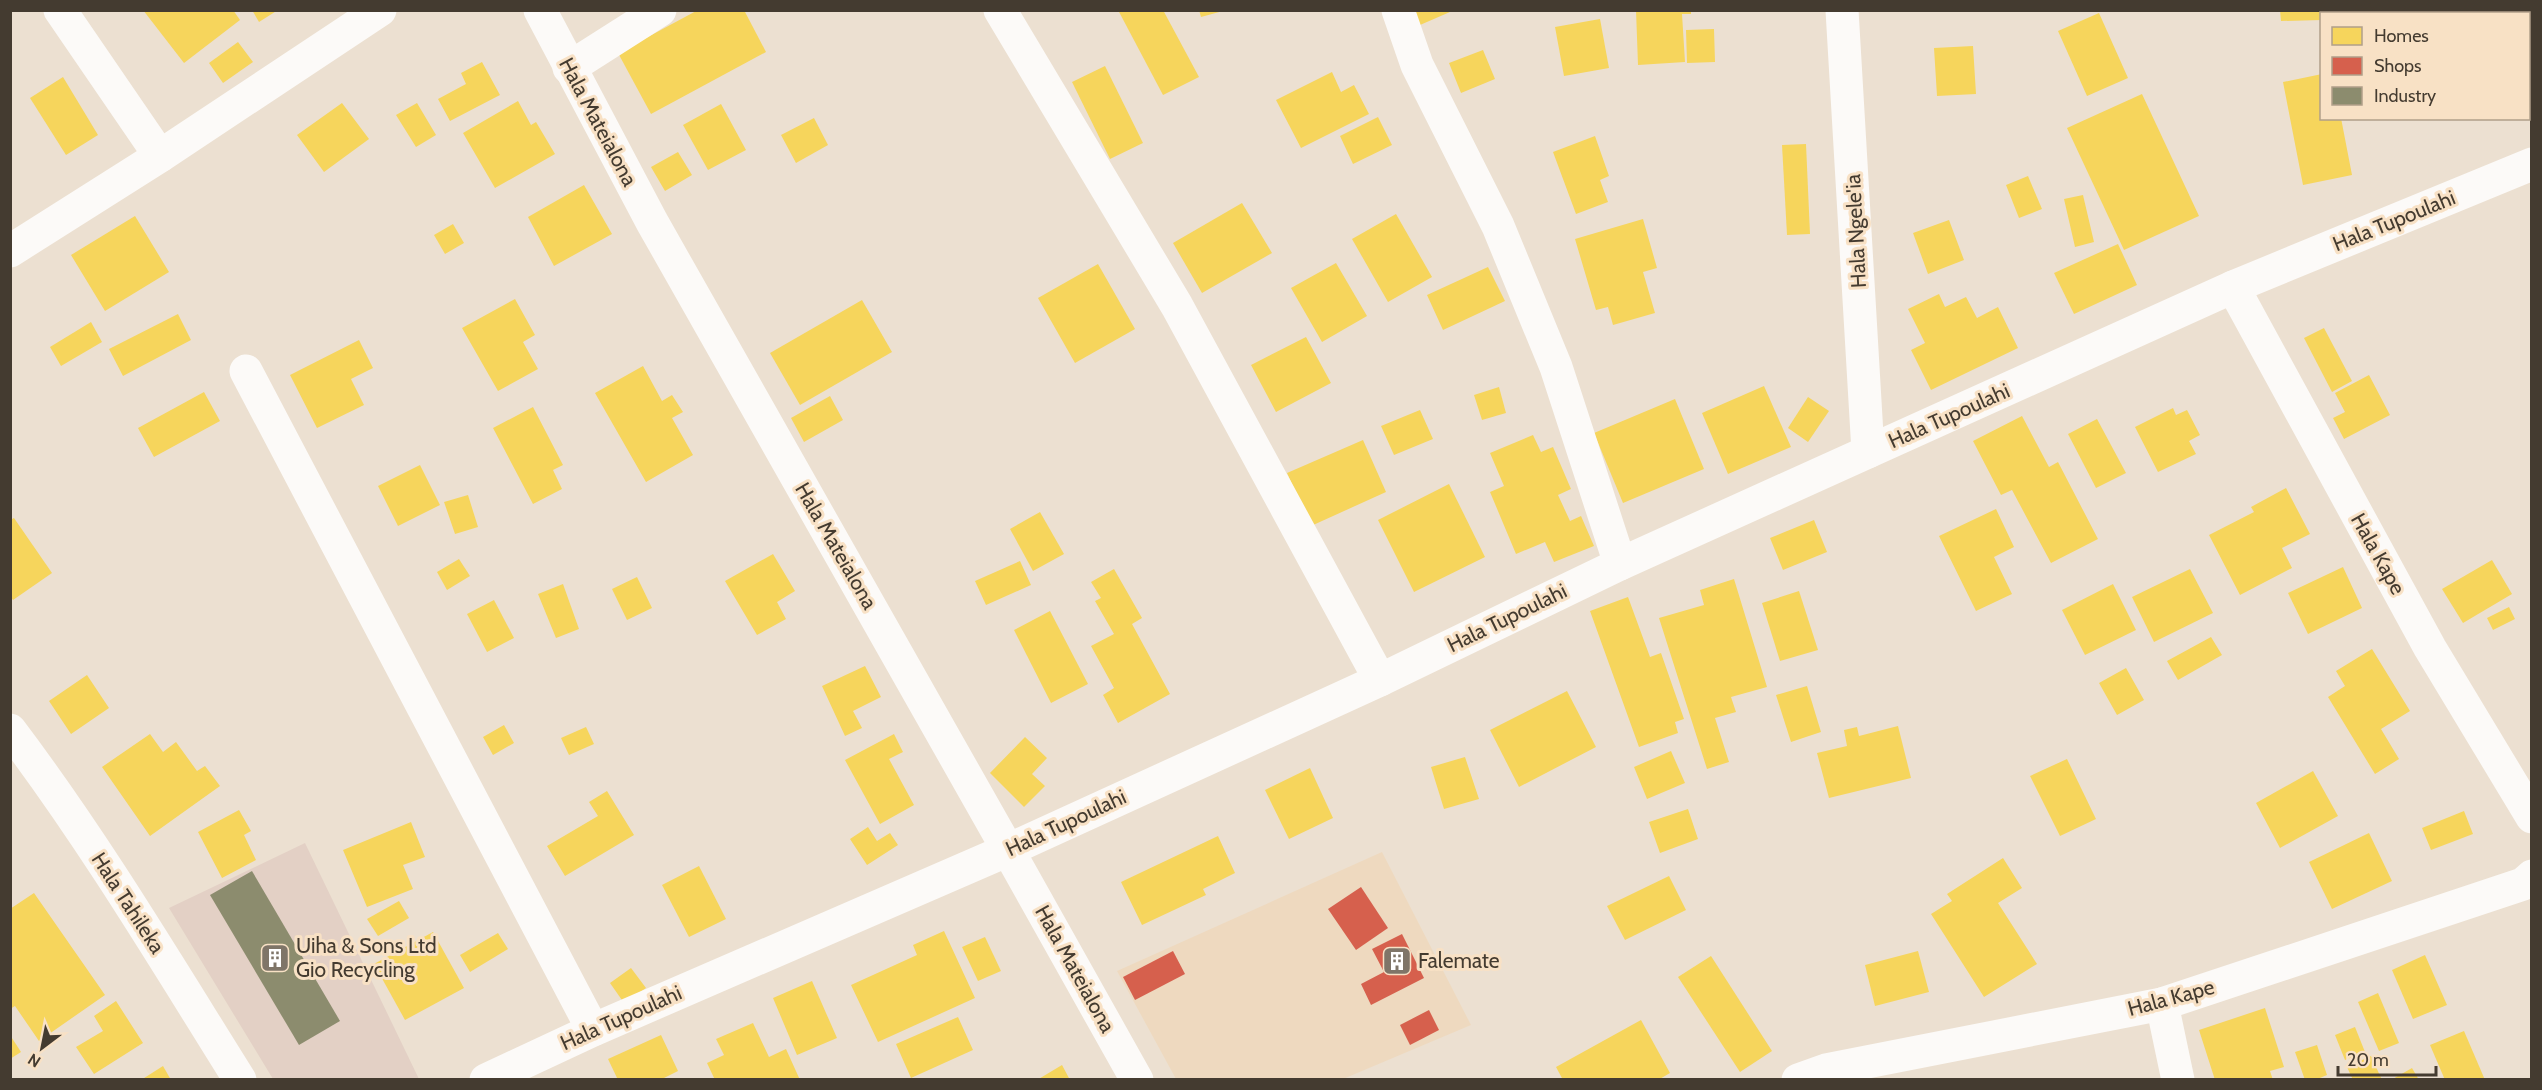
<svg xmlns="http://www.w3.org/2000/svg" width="2542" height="1090" font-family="Cabin,sans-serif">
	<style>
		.built { fill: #eed9bf }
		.industrial { fill: #e3d0c5 }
		.homes { fill: #f6d55c }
		.shops { fill: #d6604d }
		.industry { fill: #8c8c6e }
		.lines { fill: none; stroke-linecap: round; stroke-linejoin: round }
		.minor { stroke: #fcfaf8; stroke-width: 33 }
		.major { stroke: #fcfaf8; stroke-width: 33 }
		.labels { text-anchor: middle; stroke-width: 6; stroke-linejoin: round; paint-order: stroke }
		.street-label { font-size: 21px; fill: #443b30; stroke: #f8e1c5 }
		.poi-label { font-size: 21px; fill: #443b30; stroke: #f8e1c5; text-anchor: start }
	</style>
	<rect width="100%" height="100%" fill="#ece0d1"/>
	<path class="built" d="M1382,852L1471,1025L1343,1079H1176L1117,971Z"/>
	<path class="industrial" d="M305,843L419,1079H273L169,908Z"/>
	<g class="homes">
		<path d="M143,10H233L240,20L184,63Z"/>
		<path d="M252,10H278L259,22Z"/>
		<path d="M698,10H744L766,52L651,114L618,53Z"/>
		<path d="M1118,10H1163L1199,77L1163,95Z"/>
		<path d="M1199,10H1223V11L1201,17Z"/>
		<path d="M1414,10H1449L1450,12L1420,25Z"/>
		<path d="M1636,10H1691V14H1682L1685,62L1638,65Z"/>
		<path d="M2280,10H2345V14H2322V20L2281,21Z"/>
		<path d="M2382,10H2452L2453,14H2383Z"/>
		<path d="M2099,13L2128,78L2087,96L2058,31Z"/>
		<path d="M1600,19L1609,68L1564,76L1555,27Z"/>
		<path d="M1714,29L1715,62L1687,63L1686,30Z"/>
		<path d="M2528,34H2532V62L2528,63Z"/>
		<path d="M238,42L253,62L223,83L209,63Z"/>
		<path d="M1973,46L1976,94L1937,96L1934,48Z"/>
		<path d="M1483,50L1495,79L1461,93L1449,63Z"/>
		<path d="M482,62L500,95L450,121L438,99L466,84L461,73Z"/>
		<path d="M1105,66L1143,143L1110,159L1072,82Z"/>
		<path d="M1332,72L1341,92L1354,85L1369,114L1301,148L1276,100Z"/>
		<path d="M2322,74V118H2341L2352,175L2303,185L2283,82Z"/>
		<path d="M63,77L98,135L66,155L30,98Z"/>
		<path d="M2142,94L2199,216L2124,250L2067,128Z"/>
		<path d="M518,101L531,125L536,122L555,154L495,188L463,133Z"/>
		<path d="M342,103L369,139L324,172L297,135Z"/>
		<path d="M417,103L436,135L416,147L396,115Z"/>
		<path d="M721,104L746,150L708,170L683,125Z"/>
		<path d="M1378,117L1392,145L1353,164L1340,136Z"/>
		<path d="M814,118L828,145L796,163L781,135Z"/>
		<path d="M1595,136L1609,176L1600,180L1608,202L1576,214L1553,152Z"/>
		<path d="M1806,144L1810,234L1787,235L1782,145Z"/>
		<path d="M678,152L692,175L665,191L651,167Z"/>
		<path d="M2028,176L2042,209L2019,218L2006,185Z"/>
		<path d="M584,185L612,234L554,266L528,217Z"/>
		<path d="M2083,195L2094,242L2075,247L2064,199Z"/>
		<path d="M1242,203L1272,253L1202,293L1173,243Z"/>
		<path d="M1396,214L1432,277L1388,302L1352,239Z"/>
		<path d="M135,216L169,272L105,311L71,255Z"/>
		<path d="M1643,219L1657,268L1643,272L1655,313L1613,325L1608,307L1596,310L1575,239Z"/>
		<path d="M1949,220L1964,260L1928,274L1913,233Z"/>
		<path d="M453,224L464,243L445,254L434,235Z"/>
		<path d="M2118,244L2137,285L2074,314L2054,273Z"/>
		<path d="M1336,263L1367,316L1322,342L1291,288Z"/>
		<path d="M1098,264L1135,329L1075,363L1038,298Z"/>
		<path d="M1488,267L1505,301L1443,330L1427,295Z"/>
		<path d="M1939,294L1945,307L1966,297L1977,318L1998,307L2018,348L1931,390L1911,350L1925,343L1908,309Z"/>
		<path d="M515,299L535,335L523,342L538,369L498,391L462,328Z"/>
		<path d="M862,300L892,352L800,405L770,353Z"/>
		<path d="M178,314L191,340L123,376L109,349Z"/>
		<path d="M91,322L102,342L61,366L50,347Z"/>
		<path d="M2324,328L2352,381L2332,392L2304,338Z"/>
		<path d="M1306,337L1331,383L1276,412L1251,365Z"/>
		<path d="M359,340L373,368L351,379L364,405L317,428L290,375Z"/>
		<path d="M643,366L662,401L672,395L683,412L672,418L693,455L646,482L595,393Z"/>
		<path d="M2369,375L2390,415L2344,439L2333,418L2345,412L2335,393Z"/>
		<path d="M1764,386L1791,447L1728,474L1702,413Z"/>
		<path d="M1499,387L1506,413L1482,420L1474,395Z"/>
		<path d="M204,392L220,421L154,457L138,428Z"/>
		<path d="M830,396L843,420L804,442L791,418Z"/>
		<path d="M1808,397L1829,411L1808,442L1788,428Z"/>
		<path d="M1675,399L1704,469L1623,503L1594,433Z"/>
		<path d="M533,407L563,465L553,470L562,489L533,504L493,428Z"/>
		<path d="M2173,408L2176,415L2187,410L2200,435L2189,441L2196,454L2158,472L2135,427Z"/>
		<path d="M1420,410L1433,439L1394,455L1381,426Z"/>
		<path d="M2022,416L2049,467L2058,462L2098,539L2051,563L2012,490L2001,495L1973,441Z"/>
		<path d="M2097,419L2126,473L2096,488L2068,434Z"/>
		<path d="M1533,435L1541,452L1553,447L1571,489L1558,495L1570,521L1581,516L1594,546L1554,562L1545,542L1516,554L1490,492L1504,486L1490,453Z"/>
		<path d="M1363,440L1386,492L1311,526L1287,473Z"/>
		<path d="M420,465L440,505L398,526L378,486Z"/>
		<path d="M1449,484L1485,557L1414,592L1378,520Z"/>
		<path d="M2286,488L2310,534L2282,548L2292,568L2240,595L2209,535L2254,512L2251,507Z"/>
		<path d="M468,495L478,527L455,534L444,502Z"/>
		<path d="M1996,509L2014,547L1994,557L2012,594L1976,611L1939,536Z"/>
		<path d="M1040,512L1064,554L1033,571L1010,529Z"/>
		<path d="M14,518L52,573L13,600L10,596V520Z"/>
		<path d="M1814,520L1827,552L1783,570L1770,538Z"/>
		<path d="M773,554L795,591L777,602L786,619L757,635L725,581Z"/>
		<path d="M459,559L470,576L447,590L437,572Z"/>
		<path d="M2492,560L2512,594L2463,623L2442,589Z"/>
		<path d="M1020,561L1031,585L986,605L975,581Z"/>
		<path d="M2343,567L2362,608L2308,634L2288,593Z"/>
		<path d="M1114,569L1142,618L1132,624L1170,694L1118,723L1103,695L1114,688L1091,646L1114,634L1095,601L1101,598L1091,582Z"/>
		<path d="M2190,569L2213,613L2154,642L2132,597Z"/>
		<path d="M637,577L652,608L627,620L612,589Z"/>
		<path d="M1734,579L1767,687L1731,697L1736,712L1715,718L1729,762L1707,769L1659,618L1704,605L1700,590Z"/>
		<path d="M563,584L579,629L556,638L538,594Z"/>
		<path d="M2113,584L2136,630L2085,655L2062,610Z"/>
		<path d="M1799,591L1818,650L1780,661L1762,603Z"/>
		<path d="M1628,597L1650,657L1661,653L1684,719L1675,722L1678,733L1639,747L1590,611Z"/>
		<path d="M494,600L514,638L487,652L467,614Z"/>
		<path d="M2509,607L2515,619L2493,630L2487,618Z"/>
		<path d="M1050,611L1088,684L1051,703L1014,630Z"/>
		<path d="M2211,637L2222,655L2178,680L2167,661Z"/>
		<path d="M2372,649L2410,711L2381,729L2399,759L2375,774L2328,697L2345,686L2336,671Z"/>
		<path d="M865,666L881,697L853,711L862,728L845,736L822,686Z"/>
		<path d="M2126,668L2144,700L2117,715L2099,683Z"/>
		<path d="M87,675L109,708L71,734L49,701Z"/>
		<path d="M1807,686L1821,732L1791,742L1776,695Z"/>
		<path d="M1567,691L1596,747L1519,787L1490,730Z"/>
		<path d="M504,725L514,743L493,755L483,737Z"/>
		<path d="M1898,726L1911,778L1829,798L1817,753L1847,746L1844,730L1857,727L1859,736Z"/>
		<path d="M586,727L594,744L569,755L561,738Z"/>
		<path d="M150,734L163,752L176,742L197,771L205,766L220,786L150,836L102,767Z"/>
		<path d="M894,734L903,752L889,759L914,805L880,824L845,760Z"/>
		<path d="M1025,737L1047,758L1032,774L1045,786L1024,807L990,773Z"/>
		<path d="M1671,751L1685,783L1647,799L1634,767Z"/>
		<path d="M1465,757L1479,799L1444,809L1431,767Z"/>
		<path d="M2067,759L2096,819L2060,836L2030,776Z"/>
		<path d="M1310,768L1333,818L1289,839L1265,790Z"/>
		<path d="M2313,771L2338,816L2280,848L2256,803Z"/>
		<path d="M607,791L634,835L565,876L547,846L598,816L589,802Z"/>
		<path d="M1688,809L1698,839L1660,853L1649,822Z"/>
		<path d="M239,810L251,831L244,835L256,860L222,878L198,832Z"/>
		<path d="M2464,811L2473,834L2431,850L2422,828Z"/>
		<path d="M411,822L425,857L403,865L413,889L367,907L343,850Z"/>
		<path d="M868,827L877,841L890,833L898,845L867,865L850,839Z"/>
		<path d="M2369,833L2392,881L2332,909L2309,862Z"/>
		<path d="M1218,836L1235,873L1203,889L1206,895L1142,925L1121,882Z"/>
		<path d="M2003,858L2022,888L1998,903L2037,964L1984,997L1931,914L1952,901L1947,894Z"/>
		<path d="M699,866L726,919L689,937L662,885Z"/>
		<path d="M1669,876L1686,910L1625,940L1607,906Z"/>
		<path d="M34,893L105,995L39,1041L15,1006L10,1009V909Z"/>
		<path d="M399,901L409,918L378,936L367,919Z"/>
		<path d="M944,931L975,998L878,1042L851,985L917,955L913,945Z"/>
		<path d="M433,932L464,988L405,1020L374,964Z"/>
		<path d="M498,933L508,949L470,972L460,955Z"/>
		<path d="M985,937L1001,971L978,981L962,947Z"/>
		<path d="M1918,951L1929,992L1875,1006L1865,965Z"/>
		<path d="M2425,955L2447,1005L2413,1019L2392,970Z"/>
		<path d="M1711,956L1772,1051L1740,1072L1678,977Z"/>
		<path d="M631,968L646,988L624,1003L610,983Z"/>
		<path d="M812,981L837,1038L797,1055L773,998Z"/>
		<path d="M2378,993L2399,1043L2379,1051L2358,1002Z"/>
		<path d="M116,1001L143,1043L94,1074L76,1047L103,1031L94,1016Z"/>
		<path d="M2265,1008L2284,1067L2270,1071L2273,1080H2215L2199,1030Z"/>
		<path d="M958,1017L973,1050L911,1078L896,1044Z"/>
		<path d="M1641,1020L1670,1073L1658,1080H1563L1556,1067Z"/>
		<path d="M753,1023L769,1057L786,1049L800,1080H715L707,1063L724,1055L716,1039Z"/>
		<path d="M2355,1027L2365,1052L2345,1060L2335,1035Z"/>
		<path d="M2464,1031L2485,1080H2445L2430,1045Z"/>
		<path d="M10,1035L21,1052L10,1059Z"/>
		<path d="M661,1035L678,1071L660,1080H618L608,1059Z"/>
		<path d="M2317,1045L2327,1075L2315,1080H2305L2295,1052Z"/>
		<path d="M2371,1056L2382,1080H2353L2347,1067Z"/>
		<path d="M1062,1065L1070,1080H1037Z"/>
		<path d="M163,1066L171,1080H141Z"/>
		<path d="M2412,1068L2419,1080H2391Z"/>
	</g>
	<g class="shops">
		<path d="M1361,887L1388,928L1356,950L1328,909Z"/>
		<path d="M1402,934L1424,978L1371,1005L1361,984L1384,972L1372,949Z"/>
		<path d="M1173,951L1185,974L1135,1000L1123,977Z"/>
		<path d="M1429,1010L1439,1030L1410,1045L1400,1025Z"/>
	</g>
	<path class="industry" d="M252,871L340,1021L299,1045L210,895Z"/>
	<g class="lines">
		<g class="minor">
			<path d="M60,10L160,156"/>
			<path d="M540,10L652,222L1008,850L1380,680L1620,564L2233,287L2532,164"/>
			<path d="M1000,10L1177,306L1380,680"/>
			<path d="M1398,10L1417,65L1498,226L1556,367L1620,564"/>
			<path d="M1842,10L1868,452"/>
			<path d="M569,68L660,10"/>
			<path d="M10,251L160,156L380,10"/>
			<path d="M2233,287L2430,648L2532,817"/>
			<path d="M246,371L593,1030"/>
			<path d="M10,730C94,841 166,962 240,1080"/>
			<path d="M2162,1004L2178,1080"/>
			<path d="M1798,1080L1826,1070L2162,1004L2523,884L2532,876"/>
		</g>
		<path class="major" d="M486,1080L593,1030L1008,850L1137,1080"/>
	</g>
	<defs>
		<g id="building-square" transform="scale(1.5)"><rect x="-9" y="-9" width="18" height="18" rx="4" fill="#7f7568" stroke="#f8e1c5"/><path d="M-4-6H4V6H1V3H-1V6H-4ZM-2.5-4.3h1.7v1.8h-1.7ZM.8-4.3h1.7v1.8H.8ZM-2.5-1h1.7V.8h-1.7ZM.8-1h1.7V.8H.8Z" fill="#fff"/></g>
	</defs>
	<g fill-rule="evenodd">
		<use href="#building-square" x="275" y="958"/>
		<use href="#building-square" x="1397" y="961"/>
	</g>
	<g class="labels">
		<g class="street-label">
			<text transform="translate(598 122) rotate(62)" y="7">Hala Mateialona</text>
			<text transform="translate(2394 221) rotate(-22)" y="7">Hala Tupoulahi</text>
			<text transform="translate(1856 231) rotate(-93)" y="7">Hala Ngele'ia</text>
			<text transform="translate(1949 416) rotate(-24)" y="7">Hala Tupoulahi</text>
			<text transform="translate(836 546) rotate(60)" y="7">Hala Mateialona</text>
			<text transform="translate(2378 554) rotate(61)" y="7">Hala Kape</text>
			<text transform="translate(1507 618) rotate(-26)" y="7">Hala Tupoulahi</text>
			<text transform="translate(1066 823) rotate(-25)" y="7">Hala Tupoulahi</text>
			<text transform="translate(128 903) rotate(57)" y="7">Hala Tahileka</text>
			<text transform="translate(1075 969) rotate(61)" y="7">Hala Mateialona</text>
			<text transform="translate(2171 998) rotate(-15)" y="7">Hala Kape</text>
			<text transform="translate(621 1018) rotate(-24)" y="7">Hala Tupoulahi</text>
		</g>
		<g class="poi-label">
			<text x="296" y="953">Uiha &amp; Sons Ltd<tspan x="296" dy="24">Gio Recycling</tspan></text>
			<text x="1418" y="968">Falemate</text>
		</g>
	</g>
	<rect width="2542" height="1090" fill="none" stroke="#443b30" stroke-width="24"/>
	<rect x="2320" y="12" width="210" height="108" fill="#f8e1c5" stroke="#b09f89" stroke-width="1.5"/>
	<rect x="2332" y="27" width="30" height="18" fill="#f6d55c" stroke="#b09f89" stroke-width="1.5"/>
	<text x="2374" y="42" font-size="18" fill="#443b30">Homes</text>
	<rect x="2332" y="57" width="30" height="18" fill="#d6604d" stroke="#b09f89" stroke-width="1.5"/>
	<text x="2374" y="72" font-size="18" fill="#443b30">Shops</text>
	<rect x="2332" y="87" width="30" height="18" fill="#8c8c6e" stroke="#b09f89" stroke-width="1.5"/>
	<text x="2374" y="102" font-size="18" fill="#443b30">Industry</text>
	<g transform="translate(42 1048) rotate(212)" stroke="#f8e1c5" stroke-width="4.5" paint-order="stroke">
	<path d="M0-4.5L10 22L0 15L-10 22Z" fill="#443b30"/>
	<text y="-9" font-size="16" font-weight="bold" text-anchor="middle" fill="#443b30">N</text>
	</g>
	<path d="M2338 1066v9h98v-9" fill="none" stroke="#443b30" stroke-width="3"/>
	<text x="2347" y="1066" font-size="18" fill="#443b30" stroke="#f8e1c5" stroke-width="4.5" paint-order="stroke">20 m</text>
</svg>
